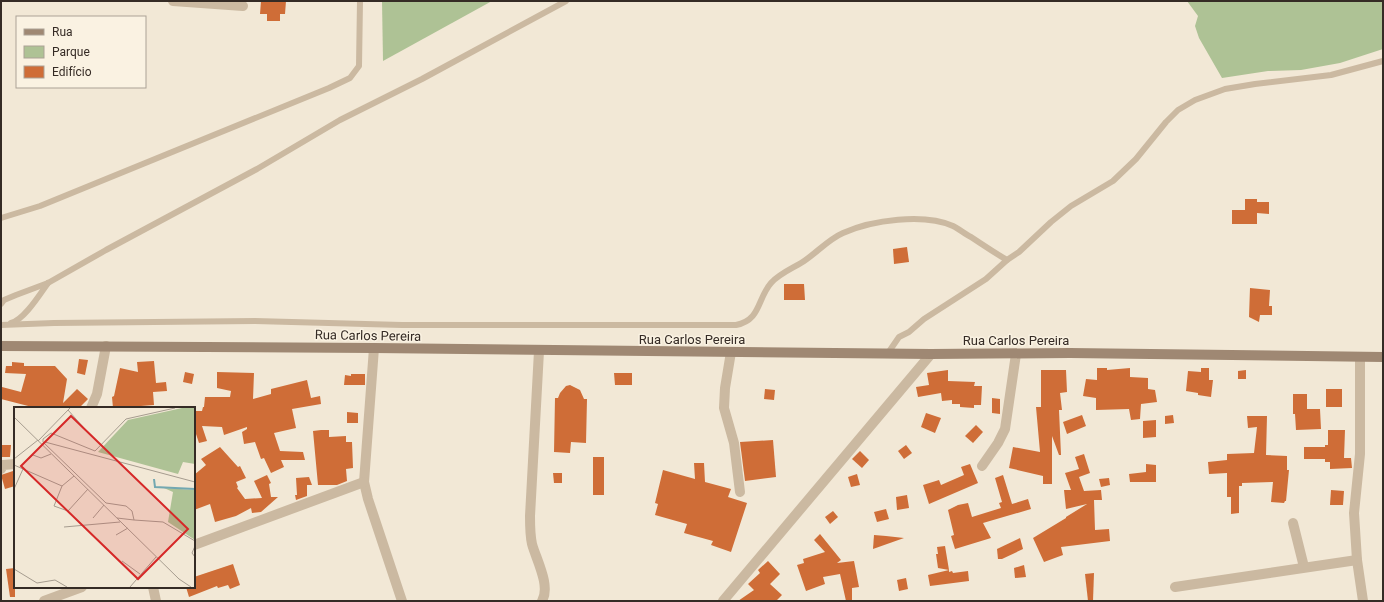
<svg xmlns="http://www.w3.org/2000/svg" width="1384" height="602" font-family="Roboto,sans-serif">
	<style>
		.green { fill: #aec295 }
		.building { fill: #cf6d37 }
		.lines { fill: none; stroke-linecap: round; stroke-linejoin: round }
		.service { stroke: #cbb9a1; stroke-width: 6 }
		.minor { stroke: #cbb9a1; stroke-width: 10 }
		.secondary { stroke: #9f8873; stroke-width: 10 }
		.labels { text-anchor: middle; stroke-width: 3; stroke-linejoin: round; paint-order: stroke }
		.street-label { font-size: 13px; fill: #352b25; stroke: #faf2e2 }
		.inset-river { fill: none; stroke: #73a8b1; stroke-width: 2 }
		.inset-road { fill: none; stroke: #a69c8f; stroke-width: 1 }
		.view { fill: #d62828; fill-opacity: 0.15; stroke: #d62828; stroke-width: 2 }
		.inset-edge { fill: none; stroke: #352b25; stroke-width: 2 }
	</style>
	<rect width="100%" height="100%" fill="#f2e8d6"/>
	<g class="green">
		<path d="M382,1H492L383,61Z"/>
		<path d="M1187,1H1383V49L1340,63L1301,70L1268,71L1222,78L1199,38L1195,26L1198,16Z"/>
	</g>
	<g class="building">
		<path d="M261,1H286L285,14H280V21H267V14H260Z"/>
		<path d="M1245,199H1257V202H1269V214L1257,213V224H1232V210H1245Z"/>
		<path d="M907,247L909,262L894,264L893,249Z"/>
		<path d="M784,284H804L805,300H784Z"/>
		<path d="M1250,288L1270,290L1269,306H1272V315H1260L1259,322L1249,317Z"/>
		<path d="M79,359L88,360L85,375L77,373Z"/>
		<path d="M154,361L156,383L166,382L167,391L153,392L154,405L141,406L140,408H113L112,397L114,396L120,368L138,372L137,362Z"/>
		<path d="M12,362L24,363V366H55L67,379L63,403L77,389L88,399L79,408H36L1,399L2,387L21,392L26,374L5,373L6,366H12Z"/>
		<path d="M1097,368H1107V370L1130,368V377L1148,378V389L1155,390L1157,402L1141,404L1140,419L1131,420L1129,409L1096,410V398L1083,396L1086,379L1097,380Z"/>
		<path d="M1201,368H1209V380H1213L1211,397L1198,395V393L1186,391L1188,371L1201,372Z"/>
		<path d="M948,370V381L975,382L974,386H982L981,405H974V408L960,407V404H952V400L942,401L941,393L918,397L916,387L929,385L927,373Z"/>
		<path d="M1041,370H1066L1067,392L1060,393L1062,410H1059L1061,455H1059L1052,436V484H1043V476L1009,468L1013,447L1040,452L1036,407H1041Z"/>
		<path d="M1246,370V379H1238V371Z"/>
		<path d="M185,372L194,374L192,384L183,382Z"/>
		<path d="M217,372L254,373L253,399L271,394V389L307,380L311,398L320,396L321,404L292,409L296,428L274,433L280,451L303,452L305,460H281L284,467L271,473L264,458L261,459L255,442L244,444L242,432L247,429V427L224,435L222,427L202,426L207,441L199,443L194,428V408H195L196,411H202L203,407H204L205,397H230L231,391L217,388Z"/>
		<path d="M614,373H632V385H615Z"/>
		<path d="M351,374H365V385H344L345,375L351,376Z"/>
		<path d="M570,385L580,390L584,399H587L586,443L571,442L570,453L554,452L555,398H558L560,393L566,386Z"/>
		<path d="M765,389L775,390L774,400L764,399Z"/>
		<rect x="1326" y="389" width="16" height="18"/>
		<path d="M1293,394H1307V409H1320L1321,429L1296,430L1295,414H1293Z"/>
		<path d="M992,398L1000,399V414L992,413Z"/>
		<path d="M347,412L358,413V423H347Z"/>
		<path d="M926,413L941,418L935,433L921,427Z"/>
		<path d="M1082,415L1086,426L1067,434L1063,422Z"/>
		<path d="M1173,415L1174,423L1165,424V416Z"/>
		<path d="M1247,416H1267L1266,455L1287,456V470H1289L1286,501H1285L1284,503L1271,502L1273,482L1242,483V486H1239V513L1231,514V497H1227V473L1209,474L1208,462L1227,460V454L1254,453L1257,427L1248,428Z"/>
		<path d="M1156,420V437L1143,438V421Z"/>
		<path d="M976,425L983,432L973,443L965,436Z"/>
		<path d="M321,430H329V437L346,436V442H352L353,468L346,469L347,481L337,485H318L313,431Z"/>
		<path d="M1328,430H1345L1344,458H1351L1352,468L1330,469V462H1325V459H1304V447H1325V445H1328Z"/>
		<path d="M773,440L776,477L745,481L740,442Z"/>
		<path d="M1,445H11L10,457H1Z"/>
		<path d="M906,445L912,453L904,459L898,451Z"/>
		<path d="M220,447L238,467L240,466L246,478L236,482L238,487L237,488L245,499L262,498L254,481L267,475L271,483L269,484L271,497H278L261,512L252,513L251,508L236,516L215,522L210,504L194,510V475L206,465L201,459Z"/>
		<path d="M860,451L869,460L862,468L852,459Z"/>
		<path d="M1084,454L1090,473L1079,477L1084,491L1101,490L1102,500H1094L1095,530L1109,529L1110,541L1061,547L1063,555L1044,562L1033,538L1066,518V517L1087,504L1066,509L1064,490H1071L1065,473L1079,469L1075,457Z"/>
		<rect x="593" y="457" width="11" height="38"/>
		<path d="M694,463H704L705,482L731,489L728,497L747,503L731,552L711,545L713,541L684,533L687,524L655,515L658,504L655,503L663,470L695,479Z"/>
		<path d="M970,464L978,483L929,504L923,485L939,480L941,485L964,475L961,467Z"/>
		<path d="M1146,464L1156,465V482H1130L1129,474L1146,472Z"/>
		<path d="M13,471L15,478V486L5,489L1,475Z"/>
		<path d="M553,473H562V483H554Z"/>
		<path d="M857,474L860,485L851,487L848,477Z"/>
		<path d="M1003,475L1012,504L1028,499L1031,509L983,523L991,538L955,549L951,536L954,535L948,510L958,505L968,503L972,517L1001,508L999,503L1002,502L995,478Z"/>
		<path d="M309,477L312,485H307V496L296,500L295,495H297L296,478Z"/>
		<path d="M1109,478L1110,485L1101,487L1099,479Z"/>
		<path d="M1331,490L1344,491L1343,505H1330Z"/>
		<path d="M907,495L909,508L897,510L896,497Z"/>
		<path d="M886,509L889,519L877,522L874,512Z"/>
		<path d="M833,511L838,517L830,524L825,517Z"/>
		<path d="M820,534L841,560L837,563L854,561L859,587L852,588V601H846L840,574L823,577L825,584L806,591L797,565L804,563L803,559L825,552L814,540Z"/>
		<path d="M874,535L886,536L904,538L873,549Z"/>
		<path d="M1020,538L1023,549L1002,559H998L997,549Z"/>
		<path d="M945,546L949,570L938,568L936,554H938L937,547Z"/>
		<path d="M768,561L780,574L770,584L782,595L776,601H738L754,590L748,584L760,573L758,570Z"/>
		<path d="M233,564L240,585L230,589L228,585L218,588L217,586L189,597L186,587H194V577Z"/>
		<path d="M1024,565L1026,577L1015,578L1014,568Z"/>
		<path d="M15,568V597H10L6,569Z"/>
		<path d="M949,570V572L952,571L953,573L968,571L969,581L930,586L928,575Z"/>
		<path d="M1094,573L1093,601H1088L1085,574Z"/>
		<path d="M906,578L908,589L899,591L897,580Z"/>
	</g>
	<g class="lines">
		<g class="service">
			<path d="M1,218L40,206L329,88L350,78L359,66L360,1"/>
			<path d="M1007,260L1019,252L1051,222L1071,206L1113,181L1136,159L1166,122L1178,110L1195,100L1225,89L1255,84L1331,75L1383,61"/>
			<path d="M1,304L4,300L16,295L48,283L106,250L257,169L340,120L422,79L566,1"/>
			<path d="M11,323C24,320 40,294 48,283"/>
			<path d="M1,325L54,323L255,321L402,325H736C761,320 757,299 771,283C779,274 791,269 801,263C816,254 827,240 843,233C872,220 924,213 953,226C959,229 965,234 971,237C983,245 995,253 1007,260L986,279L924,319L909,332L899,337L888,353"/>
		</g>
		<g class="minor">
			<path d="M173,1L243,6"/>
			<path d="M374,348L364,482L368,499L402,601"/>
			<path d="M539,351L530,516C530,525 530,535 532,544C536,559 551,586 542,601"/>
			<path d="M731,352L725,388L724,408L734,443L740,492"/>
			<path d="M1360,357V454L1354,513L1357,560L1363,601"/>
			<path d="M91,408L97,394L106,346"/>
			<path d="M982,466L998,443L1005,429L1016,354"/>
			<path d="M1,469L3,465L15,464"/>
			<path d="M1293,523L1304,567"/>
			<path d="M194,545L364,482"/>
			<path d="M153,587L156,601"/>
			<path d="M1175,587L1357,560"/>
			<path d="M44,601L82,587"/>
			<path d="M723,601L931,354"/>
		</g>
		<path class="secondary" d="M1,346L374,348L931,354L1070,353L1383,357"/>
	</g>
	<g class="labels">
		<g class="street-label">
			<text transform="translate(368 335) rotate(1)" y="5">Rua Carlos Pereira</text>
			<text x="692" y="344">Rua Carlos Pereira</text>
			<text x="1016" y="345">Rua Carlos Pereira</text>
		</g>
	</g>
	<g transform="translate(14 407)">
		<rect width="181" height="181" fill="#f2e8d6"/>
		<path d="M168,1H181V57L169,55L164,67L84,45L114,13ZM150,81L181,83V133L154,115L159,85Z" fill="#aec295"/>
		<path class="inset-river" d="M140,72L141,80L181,82"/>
		<path class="inset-road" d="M54,3L77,29M0,10L165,172L177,180M24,34L56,1M31,35L181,75M0,52L24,33M15,52L19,48L27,51L37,47M0,58L48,79M60,69L48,79L40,99L54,104L74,82M0,82L9,62M79,111L90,98M103,111L120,113L118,104L112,99L92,96L29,35V32L37,26L81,44L112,12L161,1M120,113L149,115L181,134M50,120L106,115M102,128L114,121M181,139L178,146L181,150M108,154L126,167M0,162L23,176L41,173L53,180M116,180L142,150"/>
		<path class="view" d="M57,9L174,122L124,172L7,59Z"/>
		<rect width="181" height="181" class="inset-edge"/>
	</g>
	<rect width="1384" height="602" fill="none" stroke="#352b25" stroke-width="4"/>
	<rect x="16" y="16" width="130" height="72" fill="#faf2e2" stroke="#aba296"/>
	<rect x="24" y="29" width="20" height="6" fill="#9f8873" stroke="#aba296"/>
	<text x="52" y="36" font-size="12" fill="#352b25">Rua</text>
	<rect x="24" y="46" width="20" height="12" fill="#aec295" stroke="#aba296"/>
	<text x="52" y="56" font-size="12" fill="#352b25">Parque</text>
	<rect x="24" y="66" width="20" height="12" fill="#cf6d37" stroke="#aba296"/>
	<text x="52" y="76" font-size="12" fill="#352b25">Edifício</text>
</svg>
